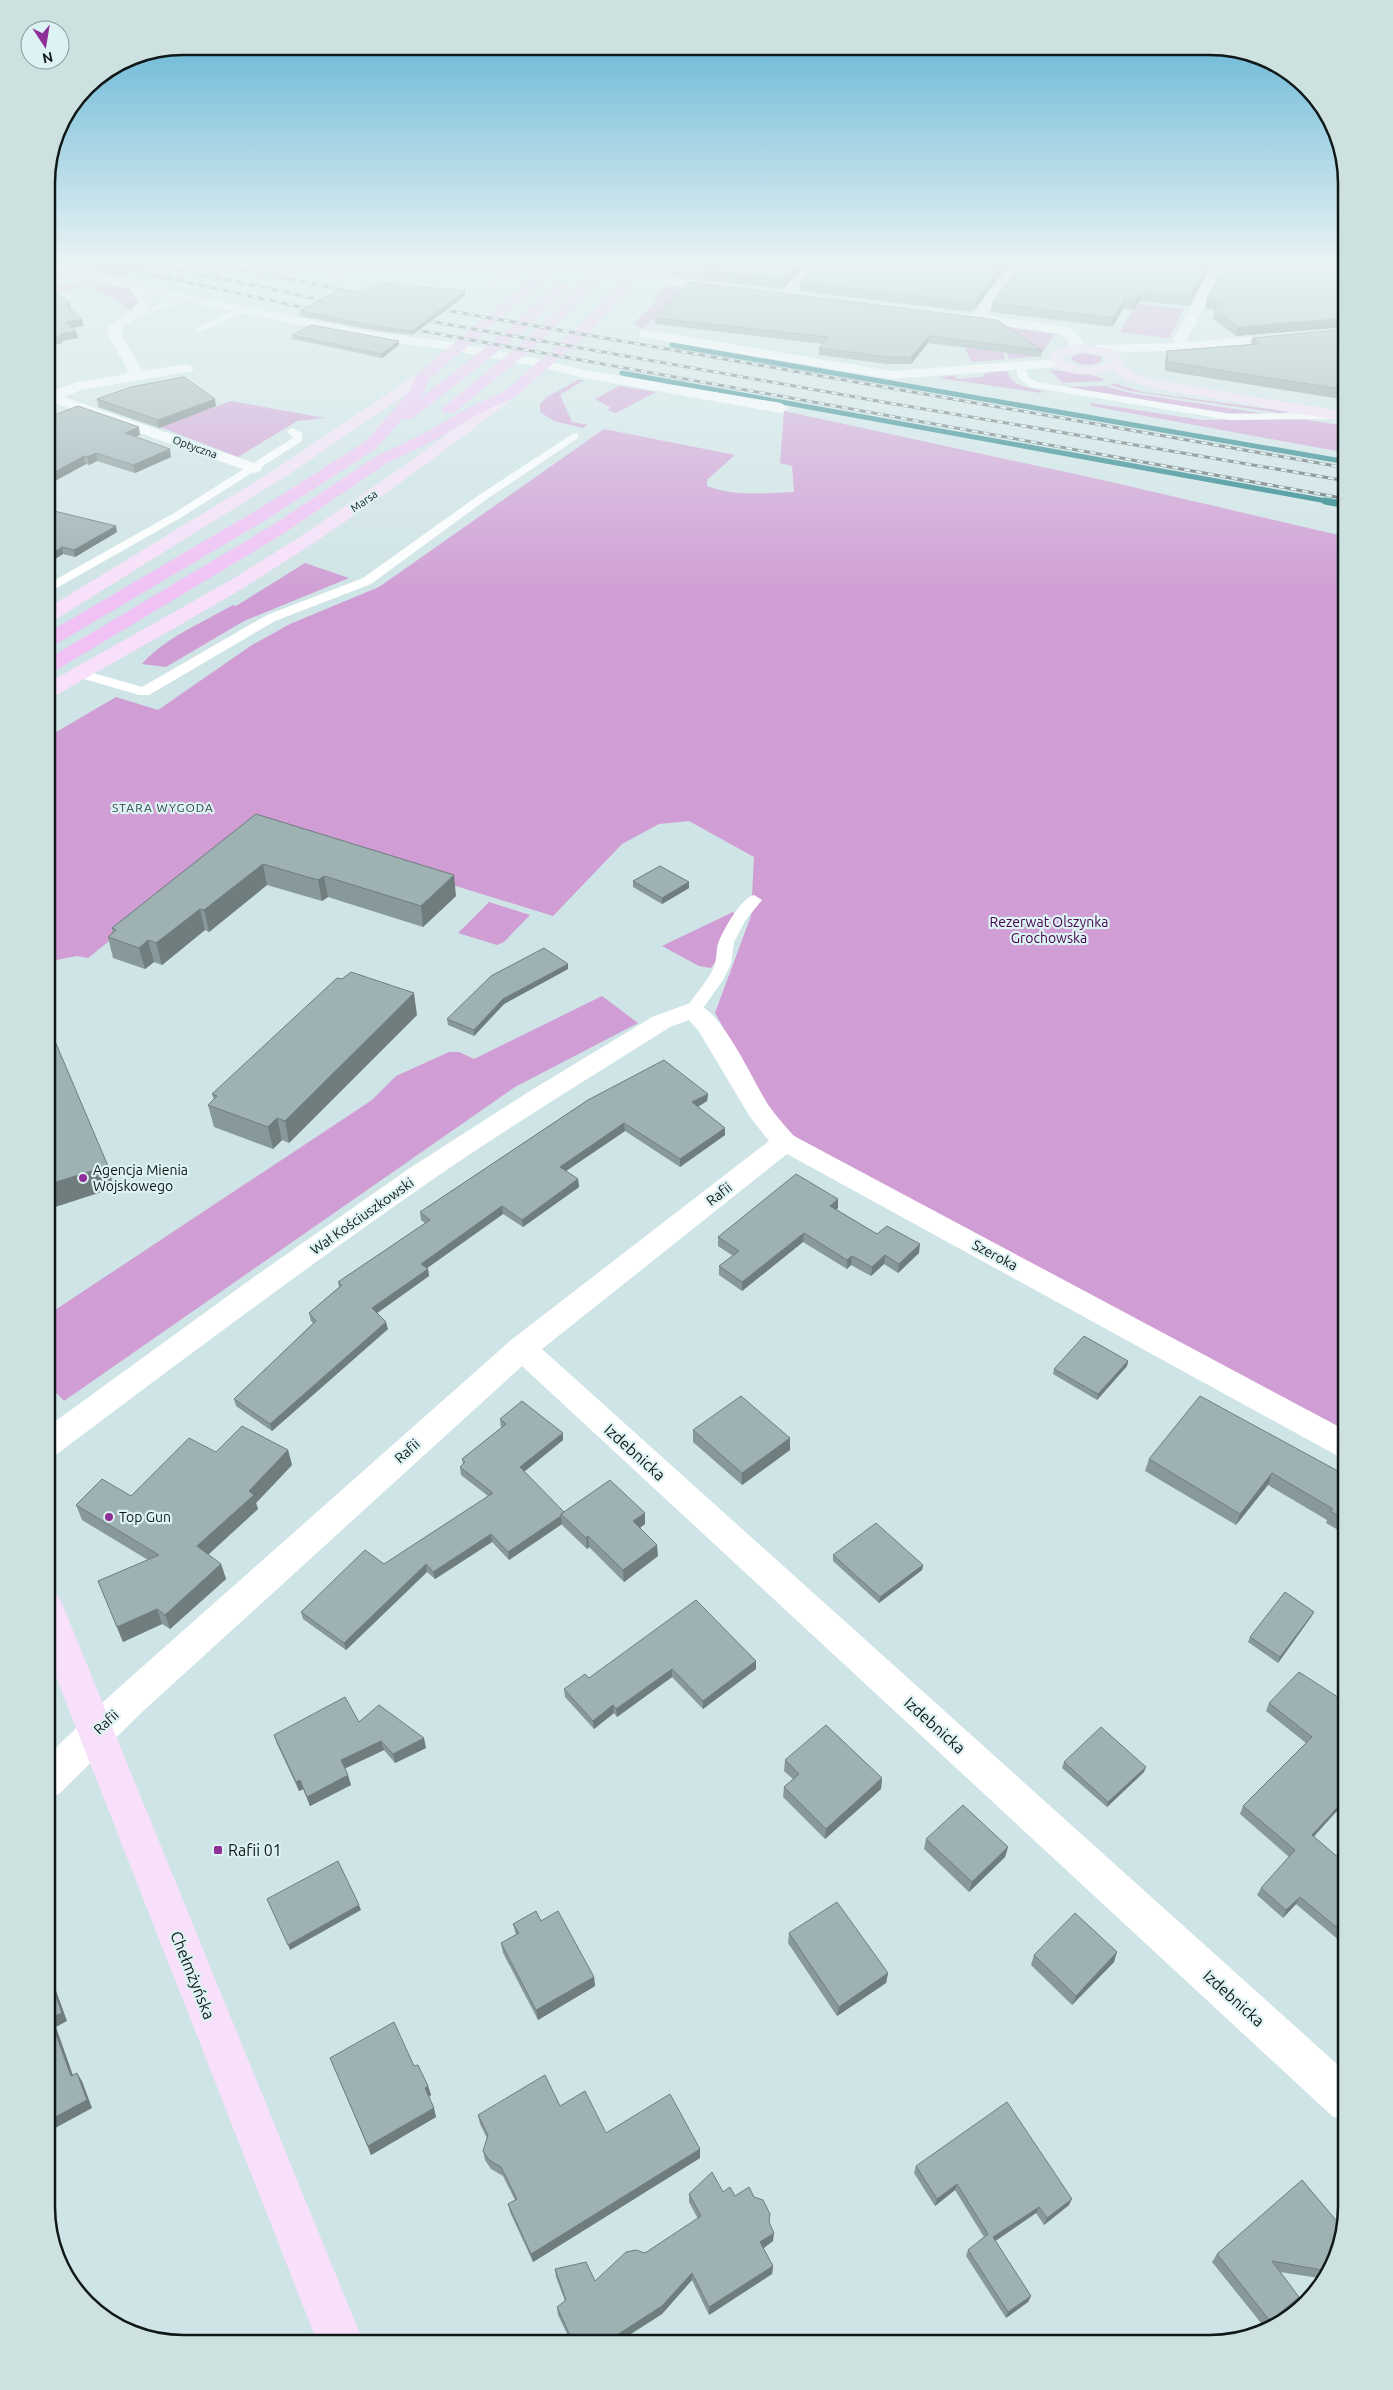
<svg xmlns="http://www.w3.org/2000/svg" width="1393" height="2390" font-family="Ubuntu,sans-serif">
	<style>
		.green { fill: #d09dd4 }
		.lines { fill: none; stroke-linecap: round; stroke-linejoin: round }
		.stream-far1 { stroke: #1d7e84; stroke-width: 5 }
		.stream { stroke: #1d7e84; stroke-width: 7 }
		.lane { fill: #fff; fill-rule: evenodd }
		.street { fill: #fff; fill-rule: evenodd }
		.secondary { fill: #f8e0fa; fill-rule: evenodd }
		.primary { fill: #f1c1f5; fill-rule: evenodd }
		.rail-casing { stroke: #5b6869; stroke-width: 3 }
		.rail { stroke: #ddf2f3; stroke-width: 2; stroke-dasharray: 6; stroke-linecap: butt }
		.wall { fill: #88999b }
		.shaded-wall { fill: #6f7d7e }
		.building { fill: #9eb2b4; stroke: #6f7d7e }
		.poi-dot { fill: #8f2f98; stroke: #ddf2f3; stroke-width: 2 }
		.labels { text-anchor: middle; stroke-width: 4.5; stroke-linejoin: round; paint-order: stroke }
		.far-street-label { font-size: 11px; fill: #101818; stroke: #ddf2f3 }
		.far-neighbourhood-label { font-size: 12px; letter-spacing: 1px; fill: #304143; stroke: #ddf2f3 }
		.park-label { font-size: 14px; fill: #48004f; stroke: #ddf2f3 }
		.poi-label { font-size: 14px; fill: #101818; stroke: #ddf2f3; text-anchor: start }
		.street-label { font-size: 14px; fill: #101818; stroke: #ddf2f3 }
		.near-street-label { font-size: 16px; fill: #101818; stroke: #ddf2f3 }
		.near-poi-label { font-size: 16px; fill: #101818; stroke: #ddf2f3; text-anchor: start }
		.rim { fill: none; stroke: #101818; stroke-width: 2.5 }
	</style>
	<rect width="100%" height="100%" fill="#cfe4e6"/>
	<g class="green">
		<path d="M682,263H742L721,283L674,278L668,275Z"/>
		<path d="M82,281C100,281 121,283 136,293L139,305L130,312V309L90,286L55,292L51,288Z"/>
		<path d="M667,286L690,288L642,329L634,323L653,305L658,293Z"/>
		<path d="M1137,304L1184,309L1169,338L1120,332Z"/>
		<path d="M975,322L1055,334L1040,356L1009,359L1007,353Z"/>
		<path d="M967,347L1003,352L1005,359L972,362L966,351Z"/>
		<path d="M1084,353L1100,356L1102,361C1093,367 1079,366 1071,359L1074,355Z"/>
		<path d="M1050,370L1084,373L1104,379L1102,381L1062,383Z"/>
		<path d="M1004,371L1008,372C1010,386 1030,388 1042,391L1041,393L939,378L954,375L957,379L982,377L986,373Z"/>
		<path d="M578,380H584L560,395L572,422L588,425L583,428L554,421L540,412V404L547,397Z"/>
		<path d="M1114,383L1143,392L1290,412L1280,413L1130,391L1110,385Z"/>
		<path d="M619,386L656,392L616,413L607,410L611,408L595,399Z"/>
		<path d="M1105,386L1130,393L1267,414L1227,413L1065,387Z"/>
		<path d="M231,401L325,418L297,421L238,457L160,427Z"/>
		<path d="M1091,403L1202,420L1301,419L1347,426V453L1091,406Z"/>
		<path d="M784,411L1107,481L1347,537V1436L781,1129L715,1013L751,916L754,857L689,821L659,824L622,844L553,916L255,824L88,958L77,956L46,962V738L116,697L158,710L252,645L290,624L379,587L604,429L735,455L707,480V486C735,497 765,493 794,492L792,466L780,463Z"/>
		<path d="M305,563L349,578L244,621L166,667L142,664C166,637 202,623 233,605L236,606Z"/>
		<path d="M489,902L530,915L504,942L497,945L458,933Z"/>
		<path d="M733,912L735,914L718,958L711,968L699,966L662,946Z"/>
		<path d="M602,996L638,1023L515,1087L64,1401L46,1382V1316L49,1314L372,1100L396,1076L449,1052H459L474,1059Z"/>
	</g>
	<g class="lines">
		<g class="stream-far1">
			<path d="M672,345L1347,462"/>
			<path d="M622,373L1332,502"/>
		</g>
		<path class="stream" d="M1325,501L1347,505"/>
		<g class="lane">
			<path d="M352,263H362L338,279H332V275Z"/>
			<path d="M518,263H528L495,288H489V284Z"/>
			<path d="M673,263H682L662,282H656V278Z"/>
			<path d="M183,297L191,299L136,318L128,316Z"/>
			<path d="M242,307L245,308V312L200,332L192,330Z"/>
			<path d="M1021,364L1026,367L1028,377L1037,382L1230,414L1335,413L1340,416L1335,419L1230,420L1030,387L1018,378L1016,367Z"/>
			<path d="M292,428L302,433V441L182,517L46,594V585L174,513L293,438L287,431Z"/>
			<path d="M574,433L578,434V438L487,499L371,584L275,621L149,695H139L74,676L72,673L79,669L142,687L267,615L363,578L479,495Z"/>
			<path d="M754,895L762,900L745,921L734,942L731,964L723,980L699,1014H687L685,1010C694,995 709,981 715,964C717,957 716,948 719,941C724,929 741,898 754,895Z"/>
		</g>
		<g class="street">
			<path d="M524,263H560L727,284L734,288L727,292L530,267Z"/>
			<path d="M810,263H823L791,298H781L779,295L781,292Z"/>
			<path d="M1012,263H1025L986,315L1063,326L1075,331L1086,348L1084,351H1074L1065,337L1055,333L955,319L953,316L955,313L973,314Z"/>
			<path d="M1214,263H1226L1187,340L1188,342L1347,329V337L1183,351L1092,352L1090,349L1097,345L1174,343L1173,340Z"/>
			<path d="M47,266L86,270L186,295L373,332L444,341L540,359L584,370L781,403L789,408L781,413L584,378L540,367L444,349L373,340L148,294L152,302C144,313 136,323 122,325V335L142,371L187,364L194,368L192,371L81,390L64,397L260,465L262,468L260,471L254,473L51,402L46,403V393L78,382L126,374L128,370L108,335L109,326L128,313L138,302L130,289L86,278L47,274Z"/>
			<path d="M646,330L891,371L1058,359L1065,363L1058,367L891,379L641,337L639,334L641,331Z"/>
			<path d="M693,1002C723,1010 752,1080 769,1106C777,1117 785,1126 794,1136L1347,1431V1458L1336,1455L787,1154L542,1349L1347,2073V2122L1332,2116L522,1366L140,1714L59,1794L46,1799V1757L114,1692L511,1340L769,1141L750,1117L698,1030L689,1020L670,1027C589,1078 507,1128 429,1182C302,1270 180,1362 57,1454L46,1457V1428L254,1277L410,1168L530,1091L652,1017Z"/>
		</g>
		<g class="secondary">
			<path d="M1079,344L1112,349L1124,360L1122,364L1137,374L1156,380L1347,412V422L1153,388L1127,380L1112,370C1090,376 1063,379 1048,358L1052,350ZM1079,352L1103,356L1109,361C1097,368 1073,369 1062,357Z"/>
			<path d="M422,373L427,374L429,377L427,380L288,475L53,621L46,622V609L276,469L417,374Z"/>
			<path d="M510,390L517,394L515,397C438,456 360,514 278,566C205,613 128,653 53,697L46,699V684L231,580L301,536L404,466L505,391Z"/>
			<path d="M46,1592L58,1596L63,1606L364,2344H318L46,1651Z"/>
		</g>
		<g class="primary">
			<path d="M551,263H565L429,379L424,392L418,400L500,336L557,283H567L569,286L567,289L510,342L412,419H402L377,448L269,518L53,646L46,648V634L257,510L365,442L410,391L417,374Z"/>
			<path d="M605,263H618L540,342L454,413H444L441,410L444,407L530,336Z"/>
			<path d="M639,263H652L589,332L515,397L480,413L437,439L387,463L283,534L53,672L46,674V660L271,526L375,457L425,433L470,407L505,391L579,326Z"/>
		</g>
		<g class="rail-casing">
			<g id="rail">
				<path d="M100,263L319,311"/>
				<path d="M149,263L335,303"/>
				<path d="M212,263L352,292"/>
				<path d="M433,308L1347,468"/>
				<path d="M418,319L889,403L1347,481"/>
				<path d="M405,328L1347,499"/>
			</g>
		</g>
		<use href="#rail" class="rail"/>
	</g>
	<g class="wall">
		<path d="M68,263H157L120,276Z"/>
		<path d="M172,263H196L186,266Z"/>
		<path d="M807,263L782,289L700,279V270Z"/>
		<path d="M818,263H1010L974,310H972V312L800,291V282Z"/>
		<path d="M1022,263H1212L1189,306L1140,301L1133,310L1124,308L1112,327L991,312L992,303Z"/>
		<path d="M1347,263V327L1236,336L1213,319L1215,310L1205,308L1207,299Z"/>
		<path d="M690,282L1042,350L1041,357L928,343L911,364H887L819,355V348L823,344L655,324V318Z"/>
		<path d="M465,291V296L412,335L373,330L300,316V311L359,293Z"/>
		<path d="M1347,329V400L1165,371V360L1167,351L1251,344L1252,338Z"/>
		<path d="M292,335L399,341V345L382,358L292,339Z"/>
		<path d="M97,399L216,406L159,428L98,407Z"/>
		<path d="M46,418L140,435L136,437L171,457L135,473L97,461L89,465L86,464L53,482L46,480Z"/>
		<path d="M46,509L117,532L75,557L63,554L55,559L51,558L46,561Z"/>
		<path d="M256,814L456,896L423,927L328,897L322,901L267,885L209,932L205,930L162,965L154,962L145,969L113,958L108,937L113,932L112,928Z"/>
		<path d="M633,881L689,882V888L662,904L633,887Z"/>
		<path d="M568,969L504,1004L474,1036L448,1025L447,1019Z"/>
		<path d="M417,1015L289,1143L282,1140L273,1149L214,1127L208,1105L214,1100L212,1094Z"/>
		<path d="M708,1094L707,1101L698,1107L725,1135L680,1167L625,1131L566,1171L578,1179L579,1187L523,1227L503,1214L427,1268L428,1269L429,1276L377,1313L388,1329L272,1431L236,1406L234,1399L313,1323L311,1321L309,1313L339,1287L338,1282L425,1223L421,1220L420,1212L588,1100Z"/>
		<path d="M838,1208L836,1209L877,1234L919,1253L898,1273L884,1264L871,1276L851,1265L847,1269L803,1242L742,1291L719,1275V1266L733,1256L718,1246V1237Z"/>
		<path d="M1128,1361L1127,1366L1097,1400L1053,1374L1054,1369Z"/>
		<path d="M500,1419L563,1440L524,1472L564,1512L645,1524L640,1528L658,1556L624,1582L589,1547L587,1549L562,1525V1524L509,1560L492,1542L435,1579L427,1572L346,1650L303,1619L301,1612L384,1564L488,1496L461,1475L460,1467L463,1465L462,1459L501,1428Z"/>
		<path d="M693,1430L790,1438V1450L742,1485L693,1442Z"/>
		<path d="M288,1450L292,1465L256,1503L258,1509L208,1555L221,1564L226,1579L170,1629L162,1624L123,1642L98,1581L148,1560L82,1520L76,1505L131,1496L216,1452Z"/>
		<path d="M1149,1459L1347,1476V1535L1326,1523L1327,1520L1268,1485L1236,1525L1145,1471Z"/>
		<path d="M833,1555L923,1565L922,1570L879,1603L833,1561Z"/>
		<path d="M1314,1612L1311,1617L1278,1663L1248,1642L1250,1637Z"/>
		<path d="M756,1661V1669L703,1709L672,1677L617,1717L614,1713L594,1729L565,1697L564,1689L589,1678Z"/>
		<path d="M1269,1703H1347L1314,1837L1347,1865V1947L1296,1904L1283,1918L1257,1895L1261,1888L1289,1857L1240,1814L1243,1806L1306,1743L1266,1711Z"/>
		<path d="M359,1722L426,1748L395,1763L384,1750L345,1768L351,1785L310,1806L303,1789L299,1791L277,1744L274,1735Z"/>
		<path d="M785,1760L882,1778L881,1789L825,1839L783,1797L784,1787L793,1779L784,1771Z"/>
		<path d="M1064,1762L1144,1772L1107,1807L1062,1768Z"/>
		<path d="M926,1839L1008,1847L1005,1857L969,1892L924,1849Z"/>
		<path d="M513,1924L594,1977L595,1986L538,2020L503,1953L501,1943L516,1935Z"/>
		<path d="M789,1933L888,1973L886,1983L837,2016L788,1943Z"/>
		<path d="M1034,1955L1114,1962L1072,2005L1031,1965Z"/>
		<path d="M330,2058L414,2066L428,2086L431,2095L429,2097L436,2117L371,2155Z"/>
		<path d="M560,2106L606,2133L700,2149V2158L533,2262L510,2212L508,2204L515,2200L503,2176L491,2169L485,2160L483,2151L487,2138L480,2124L478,2115Z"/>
		<path d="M916,2166L1069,2205L1044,2225L1036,2213L995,2241L1031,2296L1028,2302L1006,2318L966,2256L968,2250L984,2237L955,2190L935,2206L914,2173Z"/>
		<path d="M723,2192L735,2196L769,2224L773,2241L763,2248L773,2266L772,2274L709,2315L692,2280L662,2314L615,2344H572L558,2315L557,2307L565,2301L556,2277L555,2269L595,2281L645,2253L698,2219L689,2202V2194Z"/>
		<path d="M1341,2226L1325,2279L1280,2272L1299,2297L1293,2305L1265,2328L1212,2262L1217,2254Z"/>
	</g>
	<g class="shaded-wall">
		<path d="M128,263H157L120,276L118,266Z"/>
		<path d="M185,263H196L186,266Z"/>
		<path d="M799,263H807L782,289L783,280Z"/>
		<path d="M1004,263H1010L974,310L975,301Z"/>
		<path d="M1209,263H1212L1189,306L1190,297Z"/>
		<path d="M465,291V296L412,335V331Z"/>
		<path d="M1141,292L1140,301L1133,310L1135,300Z"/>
		<path d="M1125,299L1124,308L1112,327L1113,318Z"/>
		<path d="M70,303L71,310L65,304Z"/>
		<path d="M1347,318V327L1236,336L1238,327Z"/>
		<path d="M82,319L84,326L67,329L65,322Z"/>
		<path d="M76,331L78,338L62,341L63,343L46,346L47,339L60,334Z"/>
		<path d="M929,336L928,343L911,364V357Z"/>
		<path d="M399,341V345L382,358L381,354Z"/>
		<path d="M215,399L216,406L159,428L158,420Z"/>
		<path d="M139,427L140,435L127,440L125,433Z"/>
		<path d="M170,449L171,457L135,473L133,465Z"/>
		<path d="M96,453L97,461L89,465L87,457Z"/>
		<path d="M84,456L86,464L53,482L51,474Z"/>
		<path d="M116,526L117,532L75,557L74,550Z"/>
		<path d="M62,547L63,554L55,559L53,553Z"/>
		<path d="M49,552L51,558L46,561V554Z"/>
		<path d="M263,864L267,885L209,932L204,910Z"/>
		<path d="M454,875L456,896L423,927L421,906Z"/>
		<path d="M324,876L328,897L322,901L318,880Z"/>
		<path d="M689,882V888L662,904V898Z"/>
		<path d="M200,909L205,930L162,965L156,943Z"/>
		<path d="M148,940L154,962L145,969L139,948Z"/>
		<path d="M568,964V969L504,1004L474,1036V1030L503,999Z"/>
		<path d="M414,993L417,1015L289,1143L285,1121Z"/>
		<path d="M708,1094L707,1101L692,1110V1102Z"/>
		<path d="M277,1118L282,1140L273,1149L268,1127Z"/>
		<path d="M624,1123L625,1131L560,1175V1167Z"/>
		<path d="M725,1128V1135L680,1167V1159Z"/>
		<path d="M108,1166L114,1188L46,1210V1185Z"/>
		<path d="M578,1179L579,1187L523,1227L522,1220Z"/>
		<path d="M838,1199V1208L830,1215V1206Z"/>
		<path d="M502,1206L503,1214L423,1271L421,1264Z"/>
		<path d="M804,1233L803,1242L742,1291V1282Z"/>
		<path d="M920,1244L919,1253L898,1273L899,1264Z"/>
		<path d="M885,1255L884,1264L871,1276L872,1267Z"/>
		<path d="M852,1256L851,1265L847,1269V1260Z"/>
		<path d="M428,1269L429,1276L373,1316L372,1308Z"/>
		<path d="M386,1322L388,1329L272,1431L270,1424Z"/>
		<path d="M1128,1361L1127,1366L1097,1400L1098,1394Z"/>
		<path d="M563,1433V1440L520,1475V1467Z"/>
		<path d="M790,1438V1450L742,1485V1473Z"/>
		<path d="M288,1450L292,1465L256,1503L258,1509L201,1561L197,1546Z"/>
		<path d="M1272,1473L1268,1485L1236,1525L1240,1514Z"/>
		<path d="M645,1513V1524L633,1533V1521Z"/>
		<path d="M561,1516L562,1524L509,1560L508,1552Z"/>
		<path d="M491,1534L492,1542L435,1579L433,1572Z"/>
		<path d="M588,1536L589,1547L587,1549L586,1538Z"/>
		<path d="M657,1545L658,1556L624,1582L623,1570Z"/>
		<path d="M221,1564L226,1579L170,1629L165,1615Z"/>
		<path d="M426,1564L427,1572L346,1650L344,1643Z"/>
		<path d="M923,1565L922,1570L879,1603L880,1597Z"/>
		<path d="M157,1609L162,1624L123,1642L117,1627Z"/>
		<path d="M1314,1612L1311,1617L1278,1663L1280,1657Z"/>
		<path d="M756,1661V1669L703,1709V1701Z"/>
		<path d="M672,1669V1677L617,1717L616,1709Z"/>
		<path d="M613,1705L614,1713L594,1729L593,1721Z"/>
		<path d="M424,1738L426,1748L395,1763L393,1754Z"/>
		<path d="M381,1741L384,1750L344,1769L341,1760Z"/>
		<path d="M1146,1767L1144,1772L1107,1807L1108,1802Z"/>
		<path d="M348,1775L351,1785L310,1806L307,1797Z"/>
		<path d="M882,1778L881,1789L825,1839L826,1829Z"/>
		<path d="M300,1780L303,1789L299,1791L296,1782Z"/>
		<path d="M1347,1797V1800L1308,1843L1312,1835Z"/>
		<path d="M1008,1847L1005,1857L969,1892L972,1882Z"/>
		<path d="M1300,1897L1296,1904L1283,1918L1286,1910Z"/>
		<path d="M359,1905L361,1910L290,1950L288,1945Z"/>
		<path d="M1117,1952L1114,1962L1072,2005L1076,1996Z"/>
		<path d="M46,1963L67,2021L56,2027L76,2084L71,2076L50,2018Z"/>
		<path d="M888,1973L886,1983L837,2016L839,2007Z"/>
		<path d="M594,1977L595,1986L538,2020L536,2010Z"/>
		<path d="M77,2073L82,2081L92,2108L46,2133V2122Z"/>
		<path d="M428,2086L431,2095L427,2098L425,2088Z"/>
		<path d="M434,2108L436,2117L371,2155L368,2146Z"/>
		<path d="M700,2149V2158L533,2262L531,2254Z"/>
		<path d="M957,2184L955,2190L935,2206L937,2199Z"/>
		<path d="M1072,2199L1069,2205L1044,2225L1047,2218Z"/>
		<path d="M1039,2207L1036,2213L991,2244L993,2237Z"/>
		<path d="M774,2233L773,2241L760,2251V2242Z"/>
		<path d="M773,2266L772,2274L709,2315V2307Z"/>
		<path d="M692,2273V2280L662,2314L615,2344H603Z"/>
		<path d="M1031,2296L1028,2302L1006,2318L1008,2312Z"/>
		<path d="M1299,2297L1293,2305L1265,2328L1270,2321Z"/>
	</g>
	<g class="building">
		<path d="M104,263H128L118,266Z"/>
		<path d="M707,263H799L783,280L700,270Z"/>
		<path d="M818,263H1004L975,301H972L973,303L800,282Z"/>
		<path d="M1022,263H1209L1190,297L1141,292L1135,300L1125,299L1113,318L992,303Z"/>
		<path d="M1225,263H1347V318L1238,327L1215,310L1217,301L1207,299Z"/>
		<path d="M376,282L465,291L412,331L373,326L300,311L340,289L359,293Z"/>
		<path d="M690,282L997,320L1042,350L929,336L911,357H888L819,348L828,337L655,318Z"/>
		<path d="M47,284L70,303L65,304L82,319L65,322L76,331L60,334L61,336L47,339Z"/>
		<path d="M311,325L399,341L381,354L292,335Z"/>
		<path d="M1347,329V390L1167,362V351L1260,344L1252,338Z"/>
		<path d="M184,377L215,399L158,420L97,399L131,387Z"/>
		<path d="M78,406L139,427L125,433L170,449L133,465L96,453L87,457L84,456L51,474L46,473V418Z"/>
		<path d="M46,509L116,526L74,550L62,547L53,553L49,552L46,554Z"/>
		<path d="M256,814L454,875L421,906L324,876L318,880L263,864L204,910L200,909L156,943L148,940L139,948L108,937L116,930L112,928Z"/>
		<path d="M660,866L689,882L662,898L633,881Z"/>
		<path d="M544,948L568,964L503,999L474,1030L447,1019L491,976Z"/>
		<path d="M351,972L414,993L285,1121L277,1118L268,1127L208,1105L217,1096L212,1094L337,978L342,979Z"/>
		<path d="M46,1020L108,1166L46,1185Z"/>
		<path d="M664,1060L708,1094L692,1102L725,1128L680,1159L624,1123L560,1167L578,1179L522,1220L502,1206L421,1264L428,1269L372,1308L386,1322L270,1424L234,1399L316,1321L309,1313L342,1285L338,1282L430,1220L420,1212L588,1100Z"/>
		<path d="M796,1174L838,1199L830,1206L877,1234L887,1226L920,1244L899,1264L885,1255L872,1267L852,1256L847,1260L804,1233L742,1282L719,1266L739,1251L718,1237Z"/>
		<path d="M1084,1336L1128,1361L1098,1394L1054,1369Z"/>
		<path d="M741,1396L790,1438L742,1473L693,1430Z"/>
		<path d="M1200,1396L1347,1476V1521L1330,1511L1333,1509L1272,1473L1240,1514L1149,1459Z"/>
		<path d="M522,1401L563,1433L520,1467L564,1512L561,1514V1516L508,1552L491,1534L433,1572L426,1564L344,1643L301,1612L365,1550L384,1564L493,1493L460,1467L465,1462L462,1459L506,1424L500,1419Z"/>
		<path d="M242,1426L288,1450L249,1491L254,1495L197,1546L221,1564L165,1615L157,1609L117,1627L98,1581L159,1555L76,1505L102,1479L131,1496L189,1438L216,1452Z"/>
		<path d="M610,1480L645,1513L633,1521L657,1545L623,1570L588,1536L586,1538L561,1514Z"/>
		<path d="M876,1523L923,1565L880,1597L833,1555Z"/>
		<path d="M1285,1592L1314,1612L1280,1657L1250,1637Z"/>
		<path d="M696,1600L756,1661L703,1701L672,1669L616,1709L613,1705L593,1721L564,1689L585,1674L589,1678Z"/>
		<path d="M1299,1672L1347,1703V1797L1312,1835L1347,1865V1936L1300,1897L1286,1910L1261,1888L1295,1850L1243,1806L1312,1737L1269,1703Z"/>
		<path d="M345,1697L359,1722L379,1705L424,1738L393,1754L381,1741L341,1760L348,1775L307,1797L300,1780L296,1782L274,1735Z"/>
		<path d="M826,1725L882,1778L826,1829L784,1787L799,1774L785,1760Z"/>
		<path d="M1101,1727L1146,1767L1108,1802L1064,1762Z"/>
		<path d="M963,1805L1008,1847L972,1882L926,1839Z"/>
		<path d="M338,1861L359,1905L288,1945L267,1899Z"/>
		<path d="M837,1902L888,1973L839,2007L789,1933Z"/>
		<path d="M536,1911L541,1921L558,1911L594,1977L536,2010L501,1943L519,1933L513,1924Z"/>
		<path d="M1075,1913L1117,1952L1076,1996L1034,1955Z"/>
		<path d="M46,1968L62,2013L50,2018L71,2076L77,2073L87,2100L46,2122Z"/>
		<path d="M394,2022L414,2066L418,2065L428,2086L425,2088L434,2108L368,2146L330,2058Z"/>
		<path d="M545,2075L560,2106L585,2091L606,2133L670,2094L700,2149L531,2254L508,2204L517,2199L501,2167L489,2160L483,2151L488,2135L478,2115Z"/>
		<path d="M1007,2102L1072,2199L1047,2218L1039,2207L993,2237L1031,2296L1008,2312L968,2250L988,2234L957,2184L937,2199L916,2166Z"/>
		<path d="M712,2172L723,2192L730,2187L735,2196L749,2187L754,2197L763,2200L770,2214L769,2222L774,2233L760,2242L773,2266L709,2307L692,2273L662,2306L603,2344H574L557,2307L566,2300L555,2269L586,2262L595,2281L626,2252L636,2250L645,2253L701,2216L689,2194Z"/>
		<path d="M1302,2180L1341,2226L1327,2271L1272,2261L1299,2297L1270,2321L1217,2254Z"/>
	</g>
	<linearGradient id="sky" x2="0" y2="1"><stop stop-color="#59b0d3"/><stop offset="0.44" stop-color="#e9f3f4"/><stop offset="1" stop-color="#e9f3f4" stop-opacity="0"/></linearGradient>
	<rect width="1393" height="598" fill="url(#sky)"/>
	<g class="poi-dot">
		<circle cx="83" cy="1178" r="5"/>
		<circle cx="109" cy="1517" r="5"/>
		<rect x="213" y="1845" width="10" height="10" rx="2.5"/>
	</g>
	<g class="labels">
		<g class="far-street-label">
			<text transform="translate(195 447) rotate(20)" y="4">Optyczna</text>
			<text transform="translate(364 501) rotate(-35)" y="4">Marsa</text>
		</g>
		<g class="far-neighbourhood-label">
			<text x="163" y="812">STARA WYGODA</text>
		</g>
		<g class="park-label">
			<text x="1049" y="927">Rezerwat Olszynka<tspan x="1049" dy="16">Grochowska</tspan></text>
		</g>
		<g class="poi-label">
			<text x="93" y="1175">Agencja Mienia<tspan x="93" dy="16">Wojskowego</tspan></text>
			<text x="119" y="1522">Top Gun</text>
		</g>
		<g class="street-label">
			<text transform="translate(719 1194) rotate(-38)" y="5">Rafii</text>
			<text transform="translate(362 1216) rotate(-35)" y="5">Wał Kościuszkowski</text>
			<text transform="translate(995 1255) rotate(28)" y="5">Szeroka</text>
			<text transform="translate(407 1451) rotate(-42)" y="5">Rafii</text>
			<text transform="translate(106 1722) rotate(-43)" y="5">Rafii</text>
		</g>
		<g class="near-street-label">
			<text transform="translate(635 1452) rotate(42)" y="6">Izdebnicka</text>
			<text transform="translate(935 1725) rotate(42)" y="6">Izdebnicka</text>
			<text transform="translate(193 1975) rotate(68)" y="6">Chełmżyńska</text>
			<text transform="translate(1234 1998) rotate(42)" y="6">Izdebnicka</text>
		</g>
		<g class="near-poi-label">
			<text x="228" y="1856">Rafii 01</text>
		</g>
	</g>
	<path d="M0 0H1393V2390H0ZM183 55H1210A128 128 0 0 1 1338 183V2207A128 128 0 0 1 1210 2335H183A128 128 0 0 1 55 2207V183A128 128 0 0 1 183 55Z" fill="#cde1e1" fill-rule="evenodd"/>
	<path class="rim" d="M183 55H1210A128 128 0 0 1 1338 183V2207A128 128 0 0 1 1210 2335H183A128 128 0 0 1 55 2207V183A128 128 0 0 1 183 55Z"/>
	<g transform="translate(45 45) rotate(168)"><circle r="24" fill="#ddf2f3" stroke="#8b9b9b"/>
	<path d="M0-4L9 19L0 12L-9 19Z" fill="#8f2f98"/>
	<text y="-8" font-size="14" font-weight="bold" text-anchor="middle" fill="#101818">N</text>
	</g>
</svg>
